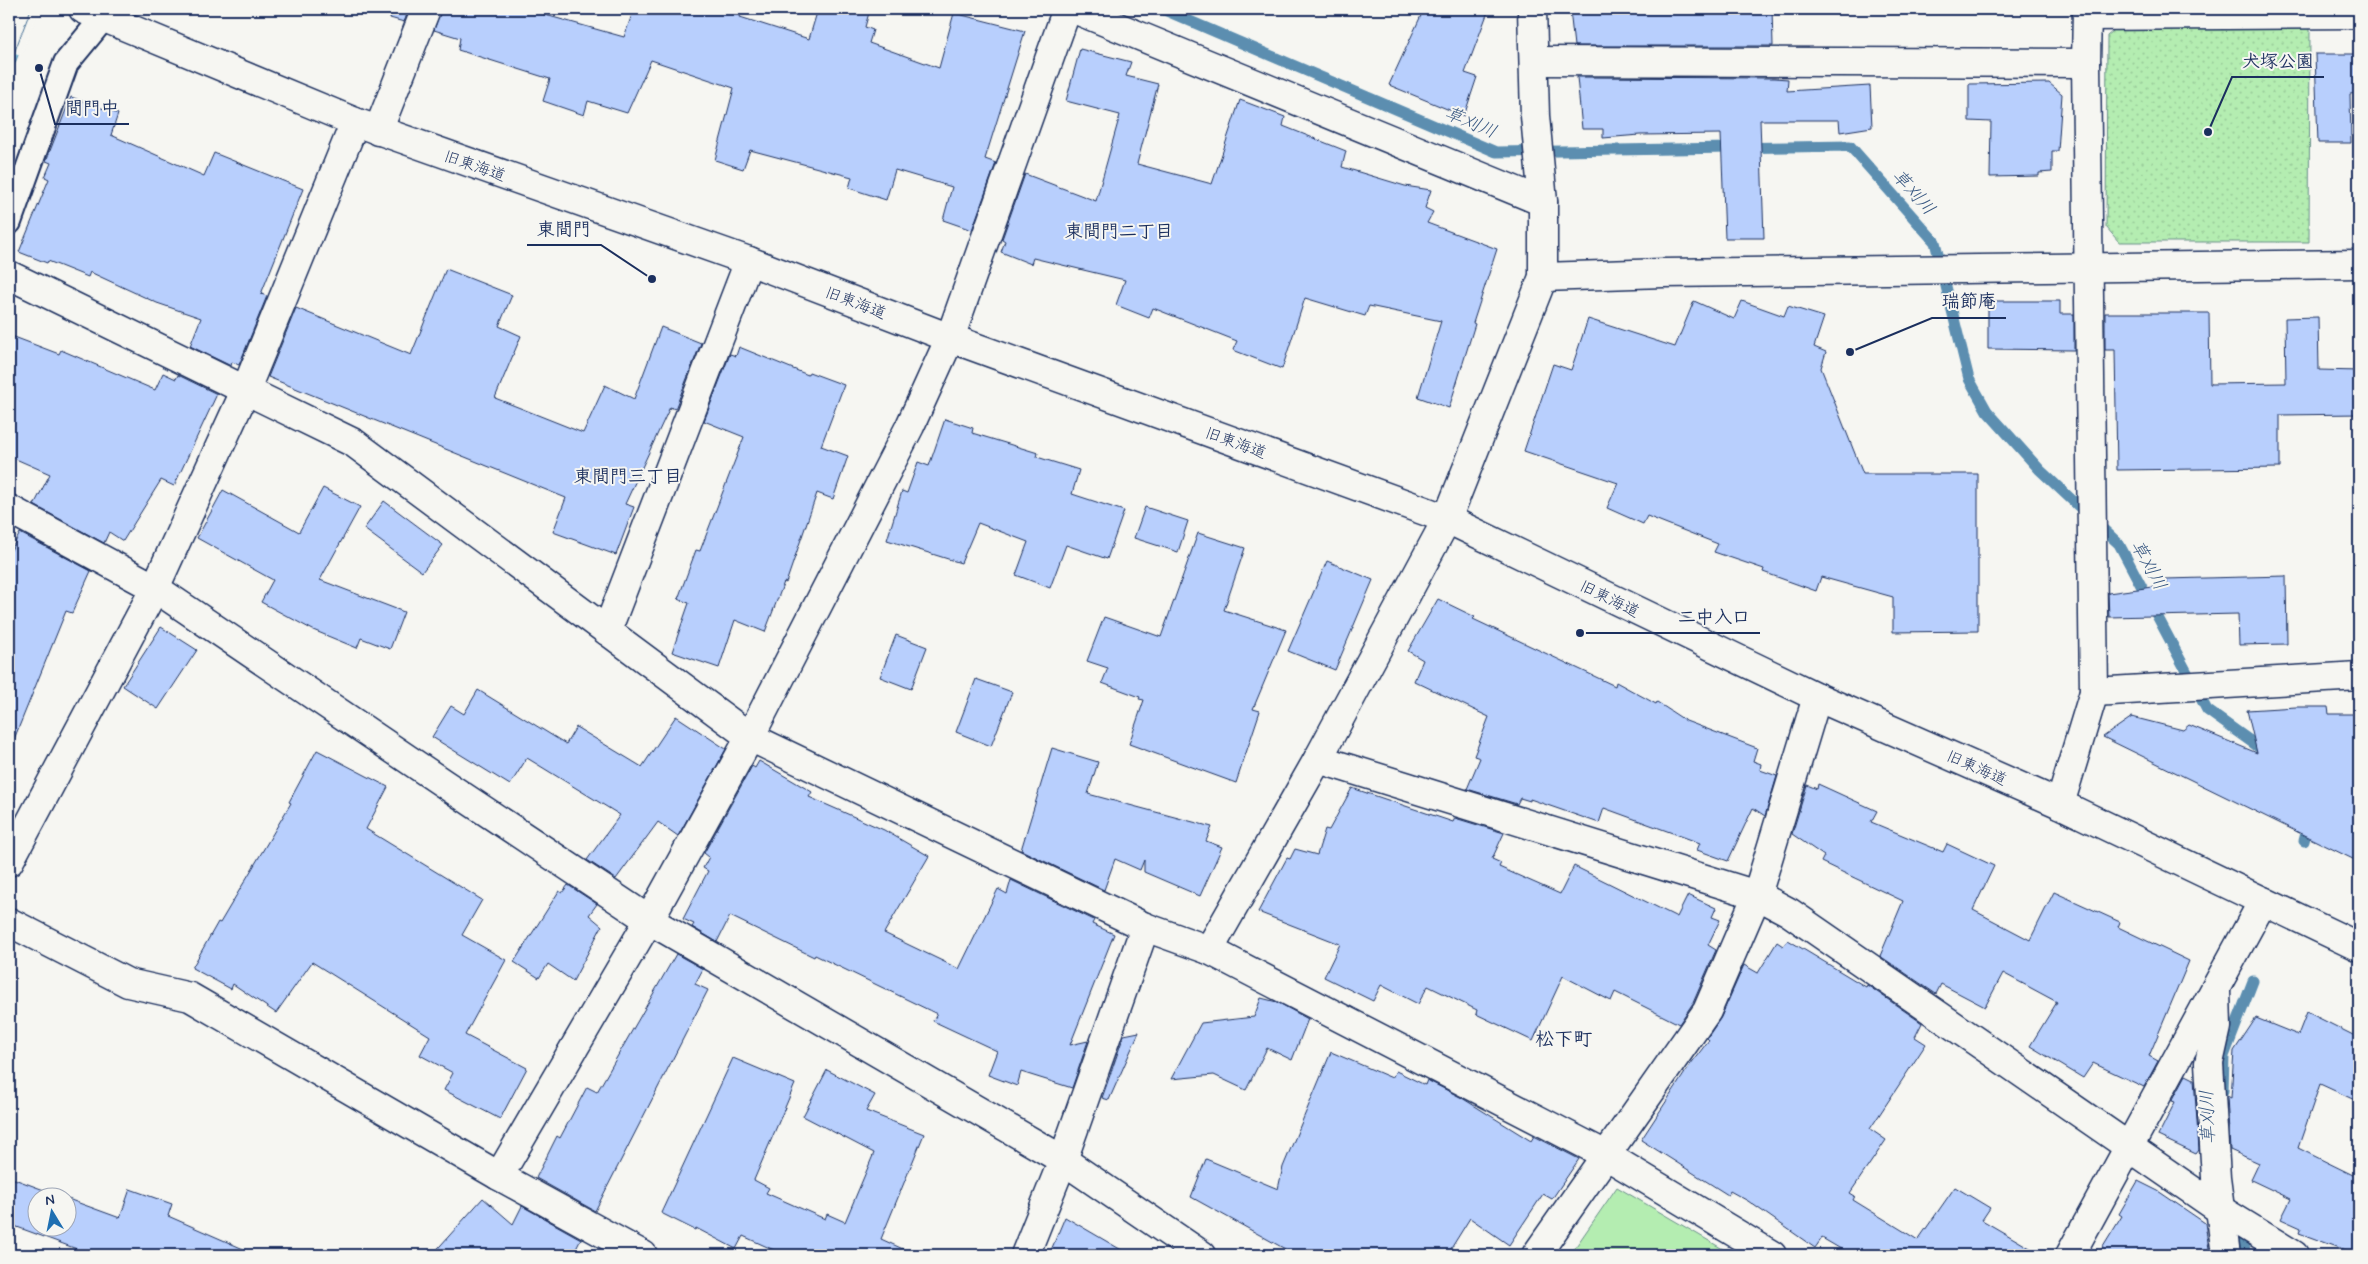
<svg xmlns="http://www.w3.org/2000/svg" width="2368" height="1264" font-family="Mynerve,'Klee One',sans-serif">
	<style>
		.park { fill: url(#park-dots); stroke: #688e88 }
		.pitch { fill: #b4edb1; stroke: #688e88 }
		.water { fill: url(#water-ripples); stroke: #5b8eb0 }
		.pier { fill: #f6f6f2 }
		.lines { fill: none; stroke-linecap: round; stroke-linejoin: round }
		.shore { stroke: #456e94; stroke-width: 1 }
		.stream { stroke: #5b8eb0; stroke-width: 11 }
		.building { fill: #b8cffd; stroke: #1b2f5e }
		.service-casing { stroke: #1b2f5e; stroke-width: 28 }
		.minor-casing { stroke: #1b2f5e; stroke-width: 31 }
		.tertiary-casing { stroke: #1b2f5e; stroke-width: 31 }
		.service { stroke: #f6f6f2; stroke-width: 24 }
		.minor { stroke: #f6f6f2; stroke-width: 28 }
		.tertiary { stroke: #f6f6f2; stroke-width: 28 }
		.labels { text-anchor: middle; stroke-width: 4; stroke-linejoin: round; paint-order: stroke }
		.street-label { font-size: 16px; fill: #1b2f5e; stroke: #f6f6f2 }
		.water-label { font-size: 18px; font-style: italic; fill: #365680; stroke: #f6f6f2 }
		.neighbourhood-label { font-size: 18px; font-weight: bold; fill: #1b2f5e; stroke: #f6f6f2 }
		.quarter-label { font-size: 19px; font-weight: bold; fill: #1b2f5e; stroke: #f6f6f2 }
		.leader { fill: none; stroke: #1b2f5e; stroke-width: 2 }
		.callout-dot { fill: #1b2f5e; stroke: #f6f6f2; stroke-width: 2 }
		.callout-label { font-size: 18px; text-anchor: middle; font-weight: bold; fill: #1b2f5e; stroke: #f6f6f2; stroke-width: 4; stroke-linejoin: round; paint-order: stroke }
	</style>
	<defs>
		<pattern id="park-dots" width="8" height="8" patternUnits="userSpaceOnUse" patternTransform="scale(1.25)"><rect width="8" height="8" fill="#b4edb1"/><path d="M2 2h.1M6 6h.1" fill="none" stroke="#9acc9b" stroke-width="1.8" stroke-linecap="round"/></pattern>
		<pattern id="water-ripples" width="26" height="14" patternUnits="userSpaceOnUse" patternTransform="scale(1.25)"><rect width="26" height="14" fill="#85cde6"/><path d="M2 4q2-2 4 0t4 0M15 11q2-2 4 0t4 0" fill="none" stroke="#72b0c8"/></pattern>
	</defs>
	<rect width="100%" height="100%" fill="#f6f6f2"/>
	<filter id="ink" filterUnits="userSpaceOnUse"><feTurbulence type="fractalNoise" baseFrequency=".02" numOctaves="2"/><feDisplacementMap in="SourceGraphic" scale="10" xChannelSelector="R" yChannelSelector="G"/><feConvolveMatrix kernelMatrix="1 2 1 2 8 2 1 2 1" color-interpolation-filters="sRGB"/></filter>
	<g filter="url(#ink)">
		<path class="park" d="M2119,26L2310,27L2309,242H2119L2106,227L2107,36Z"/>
		<path class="pitch" d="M1617,1187L1733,1255H1570Z"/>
		<path class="water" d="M9,9H37L10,75L12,96L9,106Z"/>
		<path class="pier" d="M9,9H39L21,56L9,52Z"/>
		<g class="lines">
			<path class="shore" d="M9,66L31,9"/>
			<g class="stream">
				<path d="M1162,9L1496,152L1850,146L1935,242L1969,379L1987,411L2040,470L2119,544L2207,710L2267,753"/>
				<path d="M2304,841L2309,822"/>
				<path d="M2223,1091L2224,1056L2253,981"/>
				<path d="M2240,1228L2246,1255"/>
			</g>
		</g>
		<g class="building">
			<path d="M392,9H409L404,22L390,18Z"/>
			<path d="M441,9H524L624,37L634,9H743L740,17L809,39L818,9H870L865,27L873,30L869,43L939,68L954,13L1025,31L985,159L996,163L972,230L943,220L952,187L895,170L886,200L849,188L852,177L750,150L743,169L715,160L734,88L651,60L627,113L588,101L584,115L543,101L550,79L458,50L460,38L434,30Z"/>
			<path d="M1424,9H1489L1465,73L1477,77L1464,116L1389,85Z"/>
			<path d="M1586,9H1772L1773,46H1574L1570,10Z"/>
			<path d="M1080,49L1131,62L1126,76L1158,84L1137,164L1212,184L1240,100L1285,117L1283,126L1346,151L1342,167L1405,186L1431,190L1425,208L1433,212L1427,223L1497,249L1473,323L1475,324L1449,408L1418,397L1441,321L1369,306L1365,316L1305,298L1282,369L1233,350L1237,341L1153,308L1149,318L1116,305L1125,280L1033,258L1031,264L1001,252L1005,241L1002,239L1025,174L1096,201L1120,115L1066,101Z"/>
			<path d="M2315,54H2359V93L2350,94L2351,143H2318Z"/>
			<path d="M1577,77L1774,78L1788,79L1787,91L1870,86L1872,127L1840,132L1839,120H1760L1764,238H1725L1721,134L1640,135L1603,138V129H1582Z"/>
			<path d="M2049,83L2062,94L2058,151H2052V172L2039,173V176L1990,177L1991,122L1969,121V84Z"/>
			<path d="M71,97L118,114L111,135L204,176L214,153L303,189L261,294L267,296L239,365L232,362L231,366L190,346L201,318L157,303L90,272L88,277L48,261L47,263L19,252L49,179L45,177L51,163L46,161Z"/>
			<path d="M446,269L512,295L499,326L521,336L495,398L583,433L605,385L634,399L661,327L701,343L675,409L670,407L625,504L634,507L616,555L553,532L566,498L268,377L296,308L411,355Z"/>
			<path d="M1694,301L1734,319L1742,301L1784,316L1788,306L1824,317L1814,347L1826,352L1821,368L1863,474H1978V631L1893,632V597L1821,577L1816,591L1763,572L1764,569L1714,552L1718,544L1647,516L1643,524L1607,508L1618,483L1524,451L1553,364L1571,370L1588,319L1675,347Z"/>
			<path d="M1988,301H2060V314H2074V350L1988,349Z"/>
			<path d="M2105,313H2209L2210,384L2286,383L2285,318L2318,317L2319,370L2359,371V414L2280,415V468L2117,470L2115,350H2105Z"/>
			<path d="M9,335L59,354L61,350L155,390L163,373L176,379L178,375L217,394L174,486L161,480L123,541L109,532L104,543L34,505L50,474L9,456Z"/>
			<path d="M739,347L808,375L809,372L844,385L821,446L848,456L833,499L817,493L786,583L784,582L765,632L735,620L719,668L672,652L689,603L678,599L696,550L700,551L744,437L704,421L730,354L736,356Z"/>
			<path d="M945,419L973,428L972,433L1038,453L1037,457L1079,470L1072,494L1124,511L1107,559L1066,545L1050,588L1016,575L1028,542L978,523L961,563L887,540L902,491L907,493L918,462L929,466Z"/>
			<path d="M323,488L360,507L320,580L404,612L390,649L361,638L357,648L313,630L261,602L273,580L197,538L223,490L299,532Z"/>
			<path d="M384,501L443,545L422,572L364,529Z"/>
			<path d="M1145,507L1188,521L1178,552L1134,538Z"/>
			<path d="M20,533L91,571L72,613L66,611L10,749L9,554Z"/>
			<path d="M1198,533L1245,548L1224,610L1286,630L1253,709L1260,711L1236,783L1129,744L1144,700L1139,699L1140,697L1102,683L1108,668L1087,661L1104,617L1161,637Z"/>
			<path d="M1327,561L1373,580L1335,670L1288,651Z"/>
			<path d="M2286,576L2287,644L2239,645L2238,614L2109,617L2108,593L2168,585L2165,579Z"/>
			<path d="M1438,599L1475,617L1473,619L1615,686L1616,682L1656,704L1657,702L1686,721L1757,748L1753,761L1761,764L1760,770L1777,776L1765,816L1753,808L1728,861L1697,850L1700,843L1604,808L1599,823L1530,799V801L1520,798L1517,804L1467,789L1480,758L1474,756L1489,717L1414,681L1423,660L1408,651Z"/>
			<path d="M161,627L197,650L158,709L123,686Z"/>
			<path d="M896,635L927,647L911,689L880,677Z"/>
			<path d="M976,679L1012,692L991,746L956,732Z"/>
			<path d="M478,690L566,744L576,727L642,767L676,716L726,749L678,836L658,822L616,879L587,860L620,815L527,758L510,785L432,737L451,706L464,714Z"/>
			<path d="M2296,707H2328L2329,714H2356L2359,753V862L2103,737L2132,717L2183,730L2189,725L2257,753L2247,710Z"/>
			<path d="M1052,748L1098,762L1088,794L1212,827L1206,841L1222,847L1200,896L1144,872V860L1140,870L1115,859L1104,890L1021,850Z"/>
			<path d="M317,750L388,787L366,829L482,900L462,935L506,960L465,1035L527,1068L500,1119L444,1090L453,1073L420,1055L430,1036L312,962L276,1013L233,984L231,989L192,968L218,922L220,923L291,803L289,802Z"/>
			<path d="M759,761L812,792L809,797L884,830L929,856L884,933L959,969L998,889L1007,894L1011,880L1094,920L1092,924L1114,934L1070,1045L1088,1041L1072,1088L1021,1072L1017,1086L988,1075L997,1051L933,1021L937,1014L815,955L814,957L730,916L717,942L692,927L694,924L683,919L708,871L703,868L709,857L704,853L752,766L755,768Z"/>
			<path d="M1818,784L1877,811L1871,822L1943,852L1947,844L1994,866L1973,910L2030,940L2054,892L2120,922L2118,927L2189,961L2149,1056L2158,1061L2144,1087L2093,1063L2083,1078L2030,1046L2057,1002L2003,973L1985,1007L1941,984L1936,994L1880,956L1903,901L1821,862L1824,856L1792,834L1807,785L1817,789Z"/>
			<path d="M1352,788L1453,822L1455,818L1504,833L1492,859L1501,863L1499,867L1560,894L1574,866L1677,917L1688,895L1716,908L1712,917L1720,920L1708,945L1716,950L1693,1003L1679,1024L1615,992L1611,1001L1563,976L1533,1041L1476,1014L1477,1010L1428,986L1418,1004L1381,985L1373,1001L1324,977L1340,944L1258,912L1287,858L1290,859L1295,849L1317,855L1325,829L1329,830Z"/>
			<path d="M568,885L597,904L589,915L602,926L573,981L548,964L539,978L514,962L559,891L562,893Z"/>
			<path d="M1788,940L1866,987L1867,985L1922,1023L1915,1037L1926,1044L1870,1129L1886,1140L1850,1193L1855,1196L1853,1200L1918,1240L1955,1187L1990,1208L1982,1220L2042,1255H1851L1822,1238L1815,1248L1748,1201L1730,1191L1728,1195L1641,1140L1690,1065L1709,1040L1707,1038L1721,1017L1744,965L1758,973L1777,942L1783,946Z"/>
			<path d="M676,954L703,969L695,984L708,990L595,1211L536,1178L557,1136L560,1138L587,1087L597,1092Z"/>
			<path d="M1261,998L1277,1002L1308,1019L1292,1060L1267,1048L1246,1090L1214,1075L1171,1079L1201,1023L1254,1017Z"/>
			<path d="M2307,1012L2359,1038V1102L2320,1084L2298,1148L2359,1178V1255L2299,1233L2301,1228L2281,1219L2291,1199L2251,1180L2259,1163L2230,1150L2227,1096L2231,1098L2234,1051L2256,1018L2298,1035Z"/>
			<path d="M1139,1032L1109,1100L1102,1098L1124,1035Z"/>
			<path d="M1331,1052L1392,1078L1396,1071L1425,1085L1427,1080L1462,1098L1531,1141L1534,1136L1579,1159L1552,1199L1543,1194L1509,1245L1470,1218L1447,1255H1296L1191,1197L1206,1159L1278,1189L1283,1167Z"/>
			<path d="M733,1058L795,1084L754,1180L769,1188L766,1193L825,1219L827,1214L845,1222L874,1153L803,1116L827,1070L875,1095L866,1111L924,1134L881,1239L916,1255H785L743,1236L736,1249L696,1228L695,1230L661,1213Z"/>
			<path d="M2186,1075L2194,1079L2199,1150L2196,1154L2158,1136L2175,1102L2172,1101Z"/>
			<path d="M9,1177L60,1196H38V1226H68V1199L120,1218L130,1189L172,1204L168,1216L257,1255H93L9,1224Z"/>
			<path d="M2138,1181L2158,1191L2205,1223L2210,1255H2098L2122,1216L2119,1214Z"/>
			<path d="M483,1198L513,1224L522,1206L581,1239L573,1255H432Z"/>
			<path d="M1065,1217L1130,1255H1049Z"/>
		</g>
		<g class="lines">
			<g class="service-casing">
				<path id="service" d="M9,222L66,63L104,17"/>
			</g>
			<g class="minor-casing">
				<g id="minor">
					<path d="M1074,9L1543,202"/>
					<path d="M2087,16L2359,14"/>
					<path d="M1534,61L2086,63"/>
					<path d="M378,131L426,9"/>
					<path d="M9,275L354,443L750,737L1145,927L1209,950L1604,1154L1772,1255"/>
					<path d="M1543,277L1663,273L2359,264"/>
					<path d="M9,509L155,588L443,783L649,920L1063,1160L1202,1255"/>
					<path d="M607,631L749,261"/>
					<path d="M2094,692L2359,676"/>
					<path d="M1318,759L1757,895L1789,912L2219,1209L2294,1255"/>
					<path d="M2060,804L2094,692L2086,63L2087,9"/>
					<path d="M9,862L155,588L246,389L355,122"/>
					<path d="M9,922L128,983L190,997L499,1176L643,1255"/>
					<path d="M1209,950L1318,759L1447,519"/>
					<path d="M2216,991L2217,1027L2209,1063L2216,1178L2226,1255"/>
					<path d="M499,1176L649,920L750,737L910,426L950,338L1067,9"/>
					<path d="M1025,1255L1063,1160L1145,927"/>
					<path d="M1536,1255L1707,1011L1757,895L1817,697"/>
					<path d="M2070,1255L2263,901"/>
				</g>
			</g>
			<g class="tertiary-casing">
				<g id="tertiary">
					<path d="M83,9L355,122L749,261L950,338L1447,519L1817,697L2060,804L2359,947"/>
					<path d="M1447,519L1543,277V202L1535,116L1532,9"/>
				</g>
			</g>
			<use href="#service" class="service"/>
			<use href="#minor" class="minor"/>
			<use href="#tertiary" class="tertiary"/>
		</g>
	</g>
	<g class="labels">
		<g class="street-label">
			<text transform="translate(475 165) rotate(19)" y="6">旧東海道</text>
			<text transform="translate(856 302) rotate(21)" y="6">旧東海道</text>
			<text transform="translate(1236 442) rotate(20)" y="6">旧東海道</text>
			<text transform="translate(1610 598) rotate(26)" y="6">旧東海道</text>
			<text transform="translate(1977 767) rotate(24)" y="6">旧東海道</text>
		</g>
		<g class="water-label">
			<text transform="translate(1471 122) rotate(23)" y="6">草刈川</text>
			<text transform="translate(1914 192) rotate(48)" y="6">草刈川</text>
			<text transform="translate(2149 565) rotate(61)" y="6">草刈川</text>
			<text transform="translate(2207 1117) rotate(-92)" y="6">草刈川</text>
		</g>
		<g class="neighbourhood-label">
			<text x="1119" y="237">東間門二丁目</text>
			<text x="628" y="482">東間門三丁目</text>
		</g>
		<g class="quarter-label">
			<text x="1564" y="1045">松下町</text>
		</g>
	</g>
	<path class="leader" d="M2208 132L2232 77H2324M39 68L55 124H129M652 279L601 245H527M1850 352L1932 318H2006M1580 633L1668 633H1760"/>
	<g class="callout-dot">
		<circle cx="2208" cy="132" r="5"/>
		<circle cx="39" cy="68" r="5"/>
		<circle cx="652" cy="279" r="5"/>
		<circle cx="1850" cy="352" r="5"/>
		<circle cx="1580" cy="633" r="5"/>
	</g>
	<g class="callout-label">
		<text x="2278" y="67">犬塚公園</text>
		<text x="92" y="114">間門中</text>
		<text x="564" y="235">東間門</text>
		<text x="1969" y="307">瑞節庵</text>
		<text x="1714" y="623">二中入口</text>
	</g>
	<rect width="2368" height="1264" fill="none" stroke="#f6f6f2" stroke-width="30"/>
	<rect x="15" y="15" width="2338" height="1234" fill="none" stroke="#1b2f5e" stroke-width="2" filter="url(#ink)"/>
	<g transform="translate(52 1212) rotate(350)"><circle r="24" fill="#f6f6f2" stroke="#9ea6b7"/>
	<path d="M0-4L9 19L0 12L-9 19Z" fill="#1f6fb2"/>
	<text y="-8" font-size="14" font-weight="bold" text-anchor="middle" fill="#1b2f5e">N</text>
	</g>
</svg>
